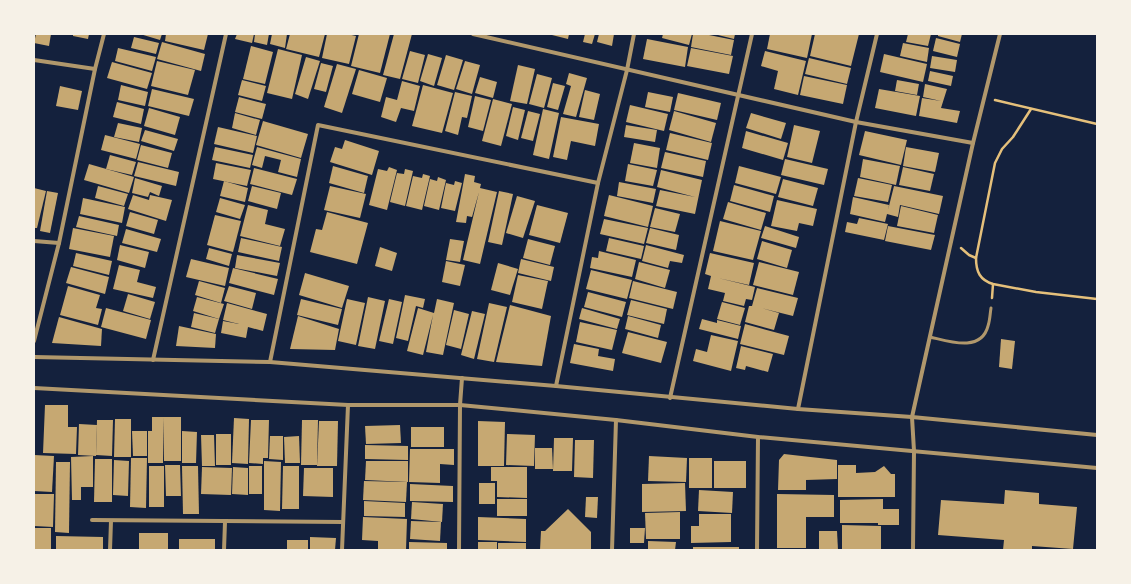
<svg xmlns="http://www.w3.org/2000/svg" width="1131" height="584" font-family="Commissioner,sans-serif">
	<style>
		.building { fill: #c6a872 }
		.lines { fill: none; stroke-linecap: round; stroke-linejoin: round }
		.path { stroke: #e5c07b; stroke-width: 2.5 }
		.service { stroke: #b1986c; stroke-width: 3 }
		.minor { stroke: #b1986c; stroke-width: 4 }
	</style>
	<rect width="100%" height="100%" fill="#14213d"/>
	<g class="building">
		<path d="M36,34H51L49,46L34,43Z"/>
		<path d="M73,34H89L88,39L73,36Z"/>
		<path d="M140,34H162L160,40Z"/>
		<path d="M166,34H208L204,50L165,41Z"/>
		<path d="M237,34H254L252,43L235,39Z"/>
		<path d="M255,34H269L267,45L254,42Z"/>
		<path d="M272,34H287L285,48L270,44Z"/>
		<path d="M290,34H325L319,57L286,49Z"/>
		<path d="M327,34H347L356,36L349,64L322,58Z"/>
		<path d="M359,34H390L380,73L351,66Z"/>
		<path d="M394,34H412L400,79L383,75Z"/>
		<path d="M552,34H569L568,39L552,35Z"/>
		<path d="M585,34H595L592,44L583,42Z"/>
		<path d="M599,34H614L612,46L597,42Z"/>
		<path d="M663,34H692L689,45L662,38Z"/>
		<path d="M693,34H704L734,40L731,55L691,47Z"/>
		<path d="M714,34H735L734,39Z"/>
		<path d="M770,34H812L807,58L767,49Z"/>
		<path d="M815,34H859L851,66L810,56Z"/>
		<path d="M908,34H931L928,46L906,42Z"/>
		<path d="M938,34H962L960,42L938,36Z"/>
		<path d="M134,37L159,43L156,54L131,48Z"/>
		<path d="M936,38L960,44L957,57L933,51Z"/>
		<path d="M647,39L688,47L685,67L643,59Z"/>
		<path d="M162,42L205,54L201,71L157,59Z"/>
		<path d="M903,43L929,48L927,62L900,56Z"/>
		<path d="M251,46L273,52L265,84L243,79Z"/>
		<path d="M118,48L156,57L152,71L115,61Z"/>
		<path d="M691,48L733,56L729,74L687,66Z"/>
		<path d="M278,49L302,55L292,99L267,93Z"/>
		<path d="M410,51L425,55L418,83L402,79Z"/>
		<path d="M765,51L806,61L798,95L774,89L778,71L761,66Z"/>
		<path d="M428,54L442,58L434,86L420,81Z"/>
		<path d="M884,54L927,64L923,82L880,72Z"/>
		<path d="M446,55L463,60L454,90L437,85Z"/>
		<path d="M932,56L957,60L955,72L930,68Z"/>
		<path d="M306,57L320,61L308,99L295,94Z"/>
		<path d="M809,58L851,68L847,84L805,74Z"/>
		<path d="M157,61L195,70L188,95L151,86Z"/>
		<path d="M465,61L480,65L472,94L456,89Z"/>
		<path d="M112,62L152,73L147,89L107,78Z"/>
		<path d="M321,63L333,66L326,92L314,89Z"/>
		<path d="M337,64L356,69L342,113L324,107Z"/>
		<path d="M518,65L535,69L527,104L510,101Z"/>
		<path d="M359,70L387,78L380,102L352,94Z"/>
		<path d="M930,71L953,76L951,86L928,81Z"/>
		<path d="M569,73L587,78L576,117L563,114L571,86L566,84Z"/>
		<path d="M537,74L552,78L544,108L529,104Z"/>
		<path d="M804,76L847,85L843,104L800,95Z"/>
		<path d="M480,77L497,82L493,98L475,93Z"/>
		<path d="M242,80L266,86L262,101L238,95Z"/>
		<path d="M897,80L919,84L917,95L895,91Z"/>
		<path d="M402,81L420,86L414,111L401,108L396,122L381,117L386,97L397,100Z"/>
		<path d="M553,83L565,86L558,110L547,107Z"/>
		<path d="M925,84L947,89L941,108L960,111L957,123L919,116L922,98L941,101L923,97Z"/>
		<path d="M121,85L148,92L145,106L118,100Z"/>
		<path d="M423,85L453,93L442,133L412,126Z"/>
		<path d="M60,86L82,91L78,110L56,106Z"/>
		<path d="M152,89L194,99L189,116L148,106Z"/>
		<path d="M879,89L920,96L916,116L875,108Z"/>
		<path d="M585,90L600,94L594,120L579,117Z"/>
		<path d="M455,92L472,96L467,118L462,117L458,135L445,131Z"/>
		<path d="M648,92L673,97L670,112L645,107Z"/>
		<path d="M678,93L721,103L717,120L674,110Z"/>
		<path d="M475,96L491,100L483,131L468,127Z"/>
		<path d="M239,97L266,104L262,119L235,112Z"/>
		<path d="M493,99L512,104L501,146L482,141Z"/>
		<path d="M117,102L144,109L141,124L113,117Z"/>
		<path d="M630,105L668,114L664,131L626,122Z"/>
		<path d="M513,107L525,110L518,140L506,136Z"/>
		<path d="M149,108L180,117L175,135L144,126Z"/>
		<path d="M543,109L559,113L549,159L533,155Z"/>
		<path d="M528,111L540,114L533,141L521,138Z"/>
		<path d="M674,111L716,123L711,142L669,130Z"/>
		<path d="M235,113L260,120L256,135L232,128Z"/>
		<path d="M751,113L786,123L781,139L746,128Z"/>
		<path d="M561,117L599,124L595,146L571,141L567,160L553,157Z"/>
		<path d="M263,121L308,134L301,158L256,145Z"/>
		<path d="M118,123L142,128L139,142L114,137Z"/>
		<path d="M626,125L657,130L655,142L624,137Z"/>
		<path d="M794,125L820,131L812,163L787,157Z"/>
		<path d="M218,127L257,136L253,153L214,144Z"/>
		<path d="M145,130L178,139L174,151L141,141Z"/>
		<path d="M746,131L788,143L783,160L742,148Z"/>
		<path d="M865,131L907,140L901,165L859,155Z"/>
		<path d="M670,133L712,143L708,160L666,150Z"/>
		<path d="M105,135L140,144L136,159L101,150Z"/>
		<path d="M345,140L379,151L372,175L330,162L335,147L342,149Z"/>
		<path d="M634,143L660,148L657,168L630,163Z"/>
		<path d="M141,145L172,153L168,168L137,160Z"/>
		<path d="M215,147L253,155L250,168L212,160Z"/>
		<path d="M257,147L301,159L297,177L278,172L281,160L265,156L262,168L252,165Z"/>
		<path d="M906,147L939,153L935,172L903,166Z"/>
		<path d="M665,152L706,161L703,177L661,168Z"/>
		<path d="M110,155L136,162L132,175L106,169Z"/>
		<path d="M785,159L828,169L824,185L781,175Z"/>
		<path d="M863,159L900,166L896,185L860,177Z"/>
		<path d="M138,162L179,172L176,186L134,176Z"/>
		<path d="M216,163L251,170L247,186L213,179Z"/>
		<path d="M89,164L134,177L129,193L84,180Z"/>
		<path d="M628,164L657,170L653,186L625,181Z"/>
		<path d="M333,166L368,176L364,193L329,183Z"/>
		<path d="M739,166L781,177L776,194L735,183Z"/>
		<path d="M389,167L397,170L387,210L369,205L378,169L387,171Z"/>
		<path d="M903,167L934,174L930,191L899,185Z"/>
		<path d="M254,168L297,179L292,195L250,184Z"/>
		<path d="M405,169L413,171L405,206L390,202L397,173L404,174Z"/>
		<path d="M661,170L702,180L695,214L656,206L660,190L695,197L657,187Z"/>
		<path d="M423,174L430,176L422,210L406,206L413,176L422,178Z"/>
		<path d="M465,174L475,176L474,182L481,184L480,188L497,192L480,264L463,260L479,192L472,217L467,216L466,223L456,222Z"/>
		<path d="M438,177L446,180L439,210L424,206L430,179L437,181Z"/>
		<path d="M135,178L162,186L159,196L150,192L148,197L132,193Z"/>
		<path d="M858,178L892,185L888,202L854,196Z"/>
		<path d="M783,179L818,188L813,206L778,197Z"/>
		<path d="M224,181L248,188L245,202L220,196Z"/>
		<path d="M455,181L462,183L455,211L441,208L446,183L454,185Z"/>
		<path d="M619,182L656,189L653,203L617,196Z"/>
		<path d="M734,185L774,196L770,212L730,201Z"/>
		<path d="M98,186L128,194L124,206L95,198Z"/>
		<path d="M252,186L281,193L277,209L248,201Z"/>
		<path d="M330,186L366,194L360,218L324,210Z"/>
		<path d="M894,186L943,196L939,214L900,205L898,217L887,214L885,222L850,214L853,197L889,205L888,210Z"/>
		<path d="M34,188L46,191L37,228H34Z"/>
		<path d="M47,191L58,193L50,233L40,231Z"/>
		<path d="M499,191L513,194L502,245L488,242Z"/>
		<path d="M133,195L149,200L150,195L172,200L166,221L128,209Z"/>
		<path d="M609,195L653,206L648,227L604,216Z"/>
		<path d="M517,196L535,201L523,238L506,233Z"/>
		<path d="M83,198L125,207L122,223L80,214Z"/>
		<path d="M220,198L245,205L240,219L216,212Z"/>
		<path d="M777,200L817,209L813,226L799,223L797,231L771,226Z"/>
		<path d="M728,202L766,213L761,230L723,219Z"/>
		<path d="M248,205L268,210L265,224L285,229L280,246L240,236Z"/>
		<path d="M537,205L568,213L560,243L529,235Z"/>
		<path d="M901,206L938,215L934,233L897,226Z"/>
		<path d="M655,208L680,214L675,232L650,227Z"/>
		<path d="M130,212L158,220L154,234L126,226Z"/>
		<path d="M327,212L368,223L357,264L310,252L316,229L322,230Z"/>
		<path d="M215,215L241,221L233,252L207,245Z"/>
		<path d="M79,216L119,225L117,236L76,227Z"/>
		<path d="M859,218L888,224L884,240L845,232L847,222L857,224Z"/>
		<path d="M604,219L648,228L644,244L600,234Z"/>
		<path d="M720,221L761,231L753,260L713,251Z"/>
		<path d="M765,226L799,237L796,248L761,238Z"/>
		<path d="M888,226L935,235L931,250L885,241Z"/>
		<path d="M73,228L114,236L110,257L69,249Z"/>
		<path d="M650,228L679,235L676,250L646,243Z"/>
		<path d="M126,229L161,239L157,252L122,243Z"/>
		<path d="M241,238L282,247L279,261L238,252Z"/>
		<path d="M609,238L644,246L641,259L606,251Z"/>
		<path d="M450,239L464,241L460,262L446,260Z"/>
		<path d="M528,239L555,246L550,265L523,258Z"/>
		<path d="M762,241L792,250L787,268L757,259Z"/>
		<path d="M120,245L149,252L145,268L117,260Z"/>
		<path d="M646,245L684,255L682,263L670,261L668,268L642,261Z"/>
		<path d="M380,247L397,253L392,271L375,266Z"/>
		<path d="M209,248L232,254L229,266L206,259Z"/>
		<path d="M599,251L636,260L632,277L590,268L592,257L598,258Z"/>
		<path d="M76,253L112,261L109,275L73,266Z"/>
		<path d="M710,253L754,263L749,285L718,278L755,287L752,300L746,299L744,306L723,301L725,293L708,289L711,276L705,274Z"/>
		<path d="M237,255L280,263L277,276L235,268Z"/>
		<path d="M191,259L229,268L225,286L186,277Z"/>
		<path d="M521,259L554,267L551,281L518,273Z"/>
		<path d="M446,261L465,265L460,286L442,282Z"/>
		<path d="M639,262L670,270L665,288L635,279Z"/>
		<path d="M759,262L799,272L793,295L753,285Z"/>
		<path d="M498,263L518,269L510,295L491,290Z"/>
		<path d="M119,265L140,270L137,282L156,287L153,298L113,289Z"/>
		<path d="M71,267L109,277L105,294L66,283Z"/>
		<path d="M233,268L278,279L274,295L229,283Z"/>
		<path d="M591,270L632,280L627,299L586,289Z"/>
		<path d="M305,273L349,286L342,308L299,295Z"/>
		<path d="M518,275L548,281L542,309L512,302Z"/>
		<path d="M199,281L225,288L221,303L195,295Z"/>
		<path d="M633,281L677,292L673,309L629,298Z"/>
		<path d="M68,286L100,295L96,308L102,309L98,325L60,315Z"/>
		<path d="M229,286L256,293L252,309L224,301Z"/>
		<path d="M757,288L798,298L793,316L761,308L779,313L774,330L745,322L749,306H752Z"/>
		<path d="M588,292L626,302L622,317L584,307Z"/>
		<path d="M128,294L155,302L150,319L123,311Z"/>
		<path d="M405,295L425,299L423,308L416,306L408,341L396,338Z"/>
		<path d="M197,297L224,304L219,319L193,311Z"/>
		<path d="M368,297L385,301L375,349L358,346Z"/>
		<path d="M301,299L342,309L338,325L297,315Z"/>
		<path d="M347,299L365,303L356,345L338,341Z"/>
		<path d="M389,299L402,302L393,344L379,341Z"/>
		<path d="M437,299L454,303L443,355L426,352L433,315L423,355L407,351L418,308L434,313Z"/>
		<path d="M631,300L667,309L664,324L627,315Z"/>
		<path d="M722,302L745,308L740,325L717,319Z"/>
		<path d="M227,303L267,314L263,331L248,327L246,338L221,333L223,321L239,324L223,320Z"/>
		<path d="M489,303L507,307L494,362L477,359Z"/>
		<path d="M510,305L551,316L542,366L496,362Z"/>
		<path d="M106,308L151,320L146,339L101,327Z"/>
		<path d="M582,308L620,319L617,329L579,319Z"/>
		<path d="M454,310L469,314L461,349L446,345Z"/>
		<path d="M472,311L485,314L474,359L461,355Z"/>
		<path d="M194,313L219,319L215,333L191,327Z"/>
		<path d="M298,316L339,329L335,350L290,349Z"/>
		<path d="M628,316L661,325L658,338L625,329Z"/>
		<path d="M59,317L102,329L101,346L52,343Z"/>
		<path d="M702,319L717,323V320L741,326L738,339L699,329Z"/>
		<path d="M580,322L617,330L612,350L576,342Z"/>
		<path d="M745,324L789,336L784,355L740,344Z"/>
		<path d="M179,326L216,334L215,348L176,346Z"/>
		<path d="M628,332L667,342L661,363L622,353Z"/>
		<path d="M711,335L738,341L731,371L693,361L696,349L707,352Z"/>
		<path d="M1001,339L1015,341L1012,369L999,367Z"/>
		<path d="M574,344L599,349L598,356L615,359L613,371L570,363Z"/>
		<path d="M741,346L773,354L768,372L746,366L745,370L736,368Z"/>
		<path d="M45,405H68V427H77L76,454L43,453Z"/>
		<path d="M152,417H163V463H148V431H152Z"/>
		<path d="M163,417H181V461H164Z"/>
		<path d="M234,418L249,419L248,464L232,463Z"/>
		<path d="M115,419H131V457H114Z"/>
		<path d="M97,420H113L112,456L96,455Z"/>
		<path d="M251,420H269L268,458H263V464L249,463Z"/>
		<path d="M302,420H318L317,465H301Z"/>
		<path d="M319,421H338L337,466H317Z"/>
		<path d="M478,421L505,422L504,466H478Z"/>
		<path d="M79,424L97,425L96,456L78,455Z"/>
		<path d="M400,425L401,443L366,444L365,426Z"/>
		<rect x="411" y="427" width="33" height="20"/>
		<path d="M132,431H147V456H133Z"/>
		<path d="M182,431L197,432L196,463H182Z"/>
		<rect x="216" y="434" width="15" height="31"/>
		<path d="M507,434L535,435L534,466L506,465Z"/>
		<path d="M201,435H214L215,466H202Z"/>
		<path d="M270,436H283V460L269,459Z"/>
		<path d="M299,436L300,463H285L284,437Z"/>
		<path d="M554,438H573L572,471H553Z"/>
		<path d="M575,440H594L593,478L574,477Z"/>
		<path d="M365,445L408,446V460L365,459Z"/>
		<path d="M535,448H552L553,469H535Z"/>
		<path d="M410,449H454V465L440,464V483L409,482Z"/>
		<path d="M784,454L837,460V479L806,480V490H778L779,460Z"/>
		<path d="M34,455L54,456L52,492L34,491Z"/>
		<path d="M93,456V487H81V500H72L71,457Z"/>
		<path d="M649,456L687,458L686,482L648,481Z"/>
		<path d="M131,458H147L146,508L130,507Z"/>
		<rect x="689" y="458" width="23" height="30"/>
		<path d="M95,459H112V502H94Z"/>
		<path d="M114,460L129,461L128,496L113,495Z"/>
		<path d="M264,461L281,462L280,511L264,510Z"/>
		<path d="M366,461H408V482L365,480Z"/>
		<rect x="714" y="461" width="32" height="27"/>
		<path d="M56,462H70L69,533L55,532Z"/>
		<path d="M165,465H180L181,496H166Z"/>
		<path d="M838,465H856V473L875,472L884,466L891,474H895V497H838Z"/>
		<rect x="149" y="466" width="15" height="41"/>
		<path d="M182,466H198L199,514H183Z"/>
		<rect x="249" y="466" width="13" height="28"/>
		<path d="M283,466H299V509H282Z"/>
		<path d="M202,467L232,468L231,495L201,494Z"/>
		<path d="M233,467L248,468V495L232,494Z"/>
		<path d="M491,467H527V498L497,497V481H491Z"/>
		<path d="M304,468H333V497L303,496Z"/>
		<path d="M364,481L407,482L406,502L363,500Z"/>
		<rect x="479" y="483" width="16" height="21"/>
		<path d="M685,483L686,511L642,512V484Z"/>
		<path d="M410,484L453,486V502L410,501Z"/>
		<path d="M699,490L733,492L732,513L698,511Z"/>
		<path d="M1005,490L1039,493V504L1077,507L1073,549L1032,546V550H1003L1004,540L938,535L941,500L1004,504Z"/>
		<path d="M34,494H54L53,527L34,526Z"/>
		<path d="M777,494L834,495V517H806V548H777Z"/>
		<path d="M586,497H598L597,518L585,517Z"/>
		<rect x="497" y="499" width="30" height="17"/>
		<path d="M883,499V509H899V525H878V523H840V500Z"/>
		<path d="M364,501L405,503V517L364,516Z"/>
		<path d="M412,502L443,504L442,522L411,519Z"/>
		<path d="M568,509L591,532V550H540L541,531H545Z"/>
		<path d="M680,512V539H646L645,513Z"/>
		<path d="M699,514H731V542L691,543V526H699Z"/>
		<path d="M363,517L407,519L406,550H378V541L362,540Z"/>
		<path d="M478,517L526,519V542L478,540Z"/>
		<path d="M411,521L441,522L440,541L410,539Z"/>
		<path d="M842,525L881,526V550H842Z"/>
		<rect x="34" y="528" width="17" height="22"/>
		<path d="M630,528H645L644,543H630Z"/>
		<path d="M819,531H837L838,550H819Z"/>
		<rect x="139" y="533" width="29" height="17"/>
		<path d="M56,536L103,537V550H56Z"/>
		<path d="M310,537L336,538L335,550H310Z"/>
		<rect x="179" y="539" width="36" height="11"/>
		<rect x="287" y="540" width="21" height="10"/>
		<path d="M648,541L676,542L675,550H648Z"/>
		<path d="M409,542L447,543V550H409Z"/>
		<rect x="478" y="542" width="19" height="8"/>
		<rect x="498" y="543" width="28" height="7"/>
		<rect x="693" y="547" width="46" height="3"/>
	</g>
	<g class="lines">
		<g class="path">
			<path d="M995,100L1097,124"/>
			<path d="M1031,109L1013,137L1002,149L995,163L976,258C976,272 980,280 993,284L1036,292L1097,299"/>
			<path d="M961,248L969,255L976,258"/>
			<path d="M992,298L993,284"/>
		</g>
		<path class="service" d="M930,337C948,341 981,353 988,326C990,320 990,314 991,308"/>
		<g class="minor">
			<path d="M473,34L856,122L973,143"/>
			<path d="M34,60L95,69"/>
			<path d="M34,241L59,243"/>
			<path d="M34,341L59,243L95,69L104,34"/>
			<path d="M34,357L270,362L556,386L798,409L912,417L1097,435"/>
			<path d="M153,360L226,34"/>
			<path d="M270,362L318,125L598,183"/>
			<path d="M556,386L598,183L627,70L634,34"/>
			<path d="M34,388L348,405H460L616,420L758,437L1097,468"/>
			<path d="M670,398L752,34"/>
			<path d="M798,409L856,122L877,34"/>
			<path d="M92,520L343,522"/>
			<path d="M110,550L111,521"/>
			<path d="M224,550L225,522"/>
			<path d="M342,550L348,405"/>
			<path d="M459,550L460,405L462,378"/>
			<path d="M612,550L616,420"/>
			<path d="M757,550L758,437"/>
			<path d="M913,550L914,451L912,417L973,143L1000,34"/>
		</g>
	</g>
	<rect width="1131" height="584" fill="none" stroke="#f6f1e7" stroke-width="70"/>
</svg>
